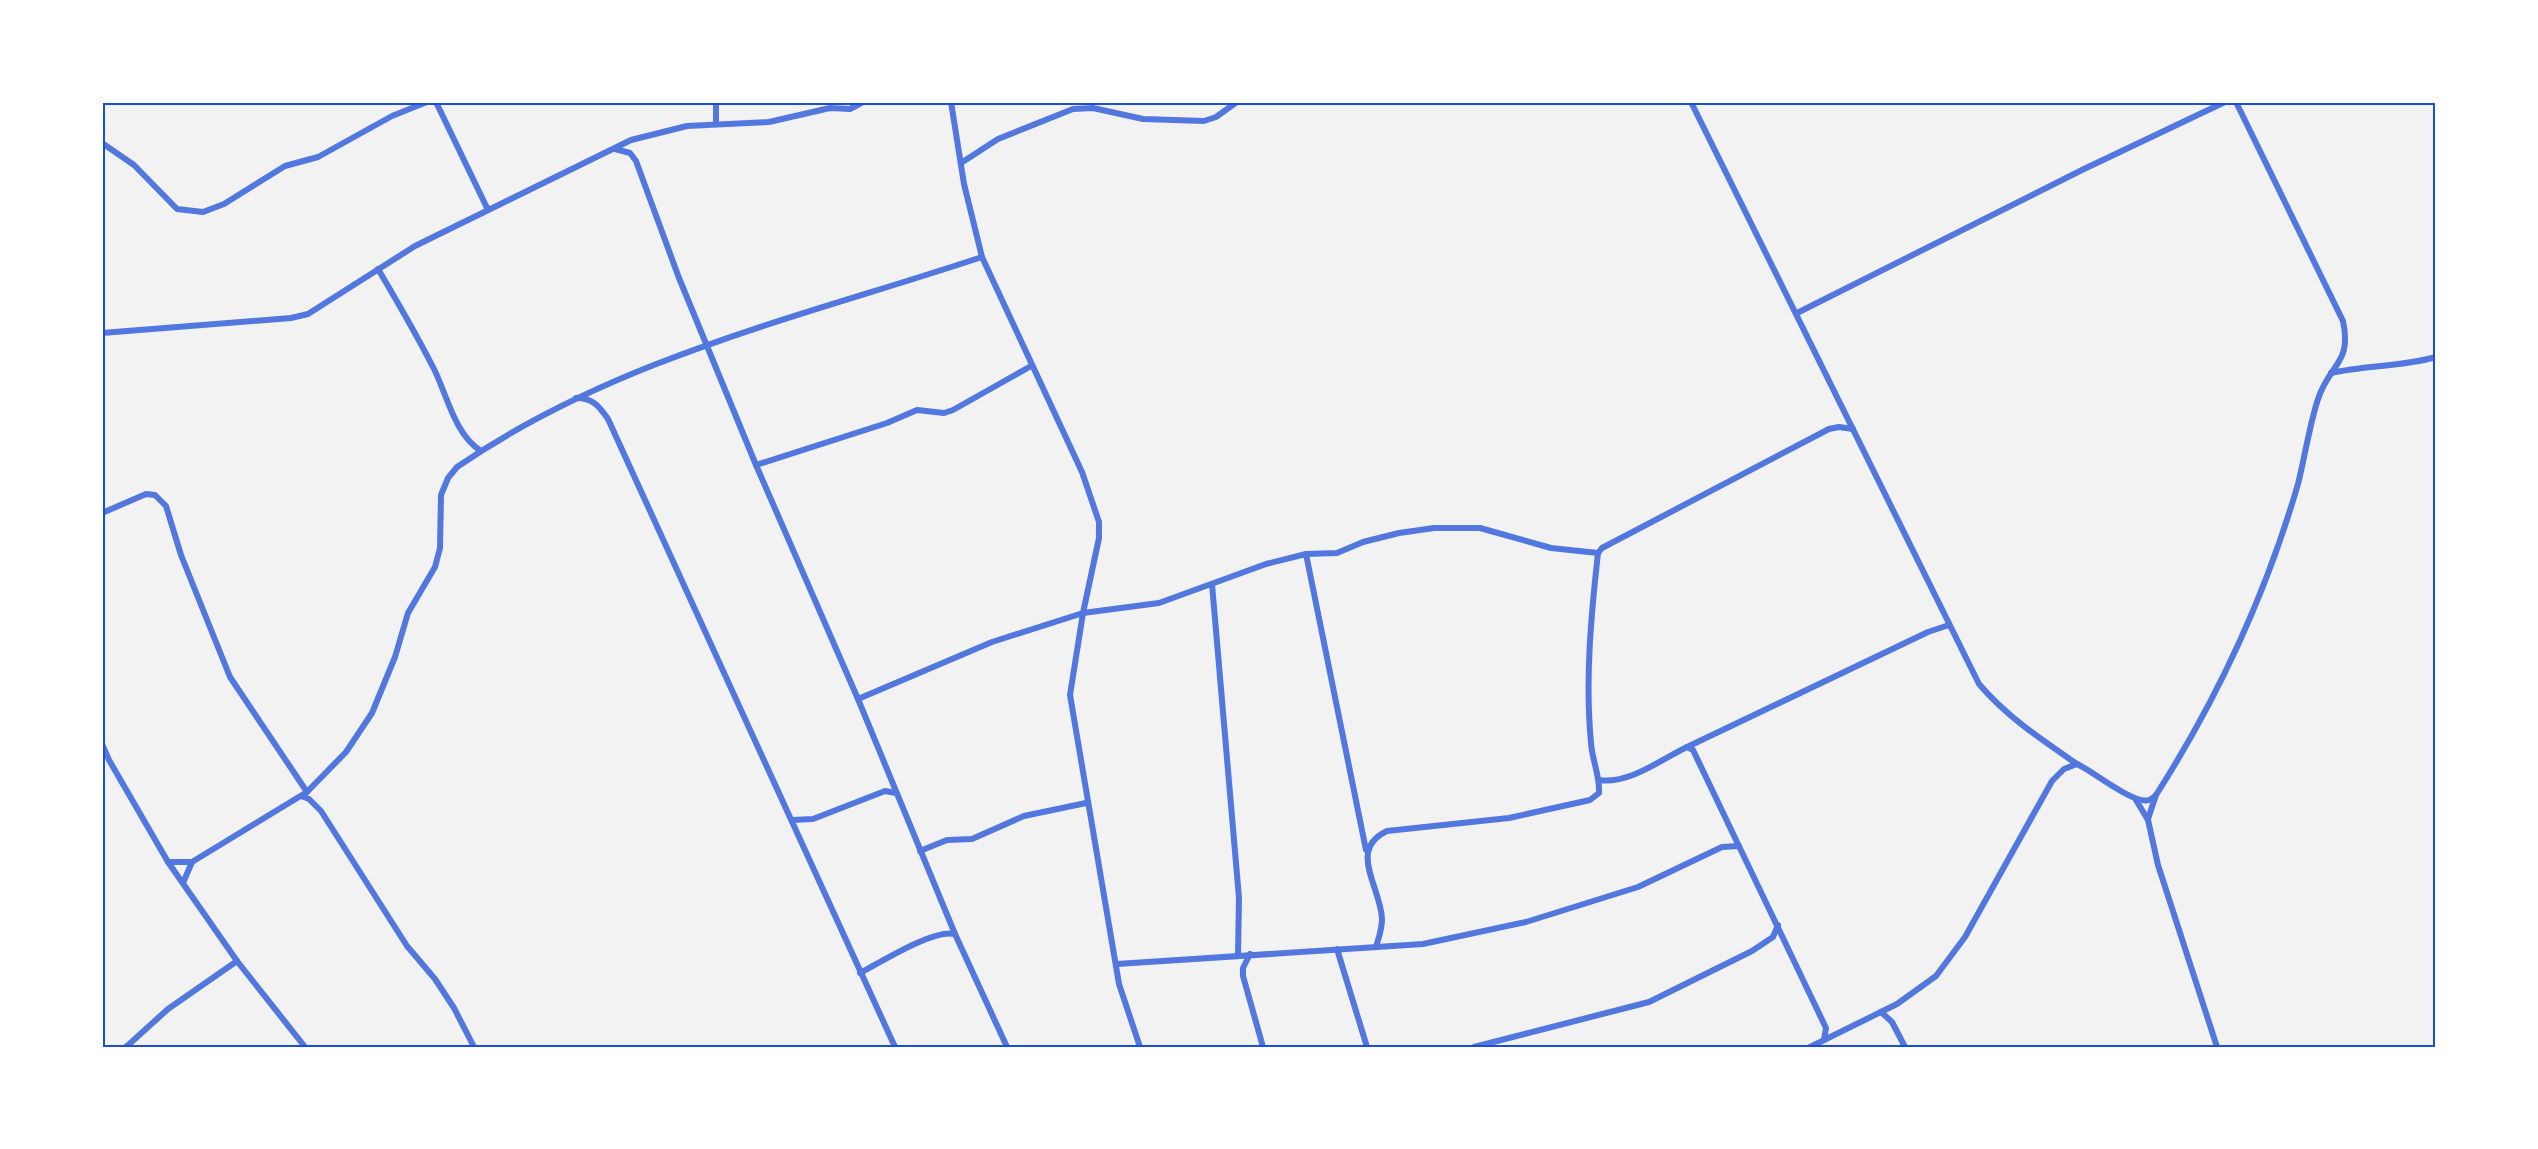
<svg xmlns="http://www.w3.org/2000/svg" width="2538" height="1149" font-family="Merriweather,serif">
	<style>
		.lines { fill: none; stroke-linecap: round; stroke-linejoin: round }
		.minor { stroke: #5277de; stroke-width: 6 }
		.neatline { fill: none; stroke: #1d4ed8; stroke-width: 2 }
	</style>
	<rect width="100%" height="100%" fill="#f2f2f2"/>
	<g class="lines">
		<g class="minor">
			<path d="M436,102L488,210"/>
			<path d="M716,102V124"/>
			<path d="M951,102L964,184L982,257L1082,472L1099,522V538L1083,613L1070,695L1119,984L1140,1047"/>
			<path d="M1691,102L1979,684C2007,717 2042,740 2077,764"/>
			<path d="M102,143L134,165L177,209L203,212L224,204L285,166L318,157L392,116L427,102"/>
			<path d="M615,149L630,153L636,161L679,278L756,465L858,699L955,934L1007,1047"/>
			<path d="M961,163L998,139L1073,109L1093,108L1143,119L1204,121L1216,117L1237,102"/>
			<path d="M378,269C397,301 416,334 433,367C447,394 454,434 481,451"/>
			<path d="M1797,313L2084,169L2225,102"/>
			<path d="M102,333L291,318L308,314L415,246L631,140L687,126L769,122L830,108L850,109L863,102"/>
			<path d="M2331,373C2366,365 2401,367 2436,357"/>
			<path d="M576,398C593,398 599,406 608,419L895,1047"/>
			<path d="M756,465L887,423L917,410L944,413L953,410L1031,366"/>
			<path d="M102,513L146,494L155,495L166,506L181,555L230,677L307,792"/>
			<path d="M1306,554L1366,850"/>
			<path d="M1212,584L1239,898L1238,955"/>
			<path d="M858,699L992,642L1083,613L1159,603L1266,564L1306,554L1337,553L1363,542L1399,533L1434,528H1480L1551,548L1598,553"/>
			<path d="M102,744L109,760L168,862L237,961L305,1047"/>
			<path d="M1687,747L1928,632L1949,625"/>
			<path d="M1599,780C1628,785 1662,759 1687,747L1693,750L1826,1028L1824,1040"/>
			<path d="M301,796L309,799L321,811L407,946L435,979L454,1008L474,1047"/>
			<path d="M2136,800L2148,820L2158,865L2217,1047"/>
			<path d="M2148,819L2156,795"/>
			<path d="M792,820L813,819L885,791L896,793"/>
			<path d="M920,851L947,840L972,839L1024,816L1086,803"/>
			<path d="M168,862H192"/>
			<path d="M183,883L192,862L307,792L346,752L372,713L395,657L408,613L435,567L440,548L441,495L448,478L457,467C616,358 801,317 982,257"/>
			<path d="M1376,947C1379,937 1382,929 1382,919C1381,887 1347,850 1387,831L1509,818L1590,800L1599,793C1600,775 1592,760 1591,743C1585,680 1591,616 1598,553L1602,548L1829,429L1839,427L1853,429"/>
			<path d="M1337,949L1367,1047"/>
			<path d="M1250,954L1243,968V976L1263,1047"/>
			<path d="M1117,964L1423,944L1526,922L1638,887L1722,847L1739,846"/>
			<path d="M860,973C881,962 933,929 955,934"/>
			<path d="M1881,1012L1892,1022L1905,1047"/>
			<path d="M126,1047L168,1009L237,961"/>
			<path d="M1474,1047L1649,1002L1752,951L1773,937L1778,925"/>
			<path d="M1810,1047L1897,1004L1936,976L1965,937L2052,781L2064,769L2077,764C2093,771 2134,805 2149,800C2152,799 2154,797 2156,795C2218,698 2266,594 2298,484C2305,456 2309,427 2318,399C2330,363 2352,364 2343,321L2236,102"/>
		</g>
	</g>
	<rect width="2538" height="1149" fill="none" stroke="#ffffff" stroke-width="207"/>
	<rect x="104" y="104" width="2330" height="942" class="neatline"/>
</svg>
